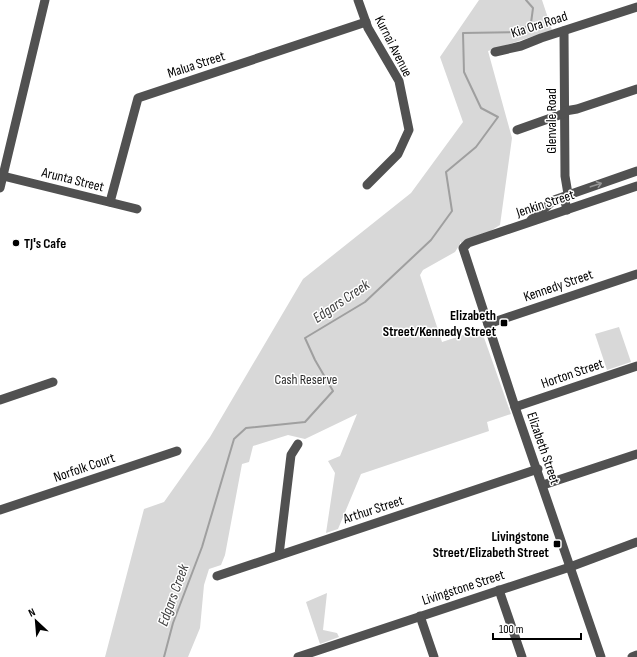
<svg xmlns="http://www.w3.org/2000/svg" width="637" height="657" font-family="'Sofia Sans Condensed',sans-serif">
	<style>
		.green { fill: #d8d8d8 }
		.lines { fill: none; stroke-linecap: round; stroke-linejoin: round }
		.stream { stroke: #9f9f9f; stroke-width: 2 }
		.minor { stroke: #515151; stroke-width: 9 }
		.oneway { stroke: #979797 }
		.poi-dot { fill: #000; stroke: #fff; stroke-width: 1.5 }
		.labels { text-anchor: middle; stroke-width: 3; stroke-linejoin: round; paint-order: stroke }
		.street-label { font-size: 14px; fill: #000; stroke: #fff }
		.poi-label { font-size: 14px; font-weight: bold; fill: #000; stroke: #fff; text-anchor: end }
		.park-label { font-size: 14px; fill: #2f2f2f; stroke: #fff }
		.water-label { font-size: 15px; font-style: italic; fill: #404040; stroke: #fff }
	</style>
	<rect width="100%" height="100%" fill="#fff"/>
	<g class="green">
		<path d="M479,0H542L552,30L488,51L512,138L500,225L463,248L460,241V244L455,252L423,270L420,275L442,342L481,329L511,414L487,422L489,431L361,474L338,529L326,533L335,473L328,461L340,456L357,414L305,439L288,435L253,446L249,462L242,464L225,555L221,565L209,569L204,585L200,628L188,657H105L144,509L164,502L210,437L303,279L411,193L463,122L440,57Z"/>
		<path d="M619,327L631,362L607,370L595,334Z"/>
		<path d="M327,593L323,630L337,633L339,637L320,644L306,602Z"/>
	</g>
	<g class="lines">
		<path class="stream" d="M164,657L173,623L202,547L234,439L246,428L305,422L333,391L315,360L305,338L365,302L431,240L452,211L446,172L476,147L498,117L481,108L464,72L463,33L519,32L531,23L533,8L526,0"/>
		<g class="minor">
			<path d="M358,0L368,28L399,81L409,130L398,154L367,185"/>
			<path d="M564,31L565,176L568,194L565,201L567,210"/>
			<path d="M495,52L521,46L541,38L637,7"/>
			<path d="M565,111L577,109L637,89"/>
			<path d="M517,130L565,113"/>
			<path d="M3,176L137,209"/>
			<path d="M0,188L45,0"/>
			<path d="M110,202L138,98L366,22"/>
			<path d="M531,220L554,200L637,171"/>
			<path d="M488,324L637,274"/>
			<path d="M0,400L53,382"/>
			<path d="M515,407L637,366"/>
			<path d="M543,485L637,454"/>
			<path d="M0,510L177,451"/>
			<path d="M279,555L291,455L298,444"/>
			<path d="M217,576L538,469"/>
			<path d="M499,590L522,657"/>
			<path d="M420,616L434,657"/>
			<path d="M298,657L570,567L637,542"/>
			<path d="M601,657L515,407L463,248L468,243L637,186"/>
			<path d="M632,657L637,655"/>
		</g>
	</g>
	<defs><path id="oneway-shaft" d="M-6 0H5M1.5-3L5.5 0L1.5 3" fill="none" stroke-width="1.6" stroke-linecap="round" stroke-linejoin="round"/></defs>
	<use class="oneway" href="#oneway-shaft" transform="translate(596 185) rotate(-18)"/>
	<g class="poi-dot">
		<circle cx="16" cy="243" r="4"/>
		<rect x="500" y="319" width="8" height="8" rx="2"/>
		<rect x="553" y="540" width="8" height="8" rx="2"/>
	</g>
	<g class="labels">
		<g class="street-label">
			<text transform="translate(539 24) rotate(-18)" y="5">Kia Ora Road</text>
			<text transform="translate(394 46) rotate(63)" y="5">Kurnai Avenue</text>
			<text transform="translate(196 64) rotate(-18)" y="5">Malua Street</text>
			<text transform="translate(551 121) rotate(-90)" y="5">Glenvale Road</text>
			<text transform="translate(73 179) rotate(14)" y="5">Arunta Street</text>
			<text transform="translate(545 203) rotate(-18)" y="5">Jenkin Street</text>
			<text transform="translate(558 285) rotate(-19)" y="5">Kennedy Street</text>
			<text transform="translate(572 373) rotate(-19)" y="5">Horton Street</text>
			<text transform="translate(544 448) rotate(71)" y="5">Elizabeth Street</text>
			<text transform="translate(84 467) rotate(-19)" y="5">Norfolk Court</text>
			<text transform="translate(373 509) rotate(-18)" y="5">Arthur Street</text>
			<text transform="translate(463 587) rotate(-18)" y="5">Livingstone Street</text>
		</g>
		<g class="poi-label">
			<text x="24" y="248" text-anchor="start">TJ's Cafe</text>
			<text x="496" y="320">Elizabeth<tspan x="496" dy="16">Street/Kennedy Street</tspan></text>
			<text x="549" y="541">Livingstone<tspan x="549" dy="16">Street/Elizabeth Street</tspan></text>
		</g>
		<g class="park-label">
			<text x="306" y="384">Cash Reserve</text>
		</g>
		<g class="water-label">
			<text transform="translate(341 301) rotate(-34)" y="5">Edgars Creek</text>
			<text transform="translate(173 595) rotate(-70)" y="5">Edgars Creek</text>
		</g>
	</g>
	<g transform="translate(36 621) rotate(334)" stroke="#ffffff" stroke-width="3" paint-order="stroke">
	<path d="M0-3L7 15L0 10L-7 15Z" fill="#000000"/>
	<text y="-6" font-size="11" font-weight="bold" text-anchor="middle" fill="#000000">N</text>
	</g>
	<path d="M493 633v6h88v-6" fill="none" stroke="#000000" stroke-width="2"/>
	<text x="499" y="633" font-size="12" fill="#000000" stroke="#ffffff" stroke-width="3" paint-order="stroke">100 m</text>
</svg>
